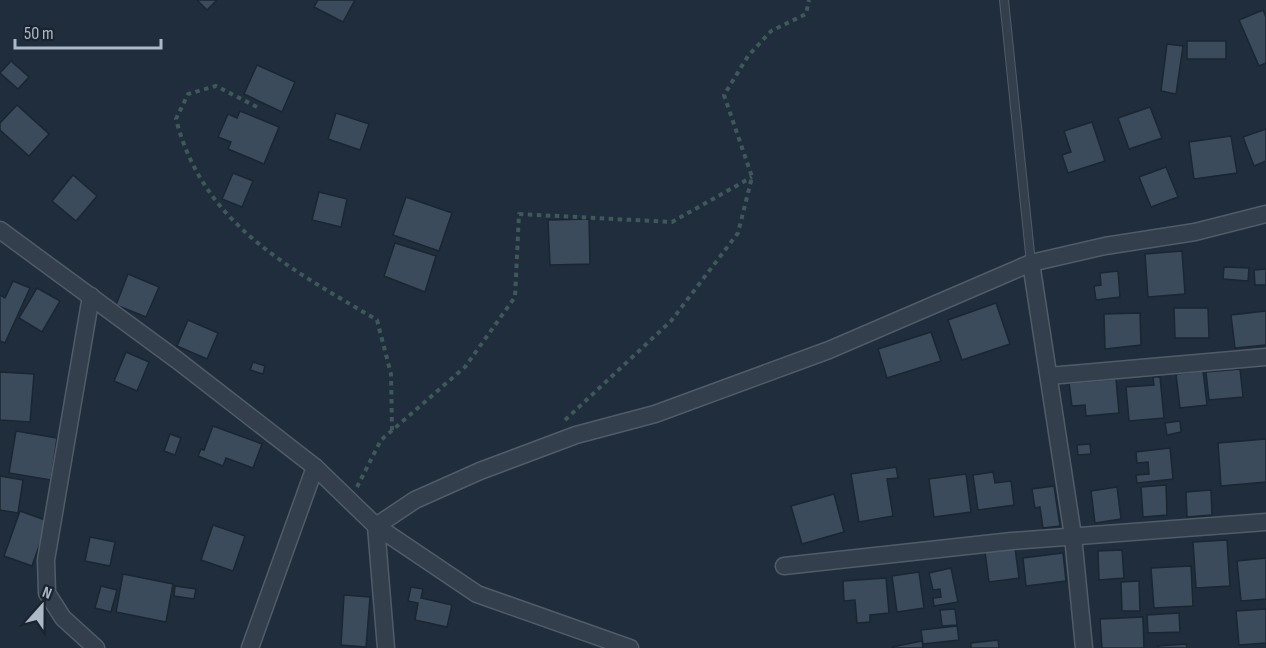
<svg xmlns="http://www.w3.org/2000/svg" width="1266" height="648" font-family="'Sofia Sans Condensed',sans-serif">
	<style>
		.building { fill: #3b4b5b; stroke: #1a2632; stroke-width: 1.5 }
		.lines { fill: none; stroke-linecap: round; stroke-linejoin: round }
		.service-casing { stroke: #515c69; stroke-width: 10 }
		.minor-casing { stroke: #515c69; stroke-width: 19 }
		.path { stroke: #3f585a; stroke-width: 4; stroke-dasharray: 4.5 4.5; stroke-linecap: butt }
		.service { stroke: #333f4c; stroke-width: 8 }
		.minor { stroke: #333f4c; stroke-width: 16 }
	</style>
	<rect width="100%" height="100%" fill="#1f2d3c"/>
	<g class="building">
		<path d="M197,0H217L207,10Z"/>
		<path d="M318,0H355L343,22L314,7Z"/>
		<path d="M1263,10L1266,17V63L1259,66L1239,20Z"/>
		<rect x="1187" y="41" width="39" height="18"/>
		<path d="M1167,44L1183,46L1176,94L1161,91Z"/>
		<path d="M11,61L29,77L18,89L0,73Z"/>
		<path d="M257,65L295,82L282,112L244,94Z"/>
		<path d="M17,105L49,134L29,156L0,130V123Z"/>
		<path d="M1150,107L1162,138L1129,149L1118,118Z"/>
		<path d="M240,111L279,127L264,164L228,149L231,142L218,137L228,114L237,118Z"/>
		<path d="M336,113L369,124L360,150L328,139Z"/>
		<path d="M1092,122L1105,161L1068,173L1062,155L1071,152L1064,131Z"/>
		<path d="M1266,129V161L1254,166L1243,137Z"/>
		<path d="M1231,136L1237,173L1194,179L1189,142Z"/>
		<path d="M1166,167L1178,197L1151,207L1139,177Z"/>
		<path d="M233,173L253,181L242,207L222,199Z"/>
		<path d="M73,175L97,196L76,221L52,201Z"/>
		<path d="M319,192L347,199L341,227L312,220Z"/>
		<path d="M406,197L452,213L439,251L393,235Z"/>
		<path d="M589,219L590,264L550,265L548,220Z"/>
		<path d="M395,243L436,256L425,292L384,276Z"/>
		<path d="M1182,251L1185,294L1148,297L1145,254Z"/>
		<path d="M1224,267L1249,268L1248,281L1223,279Z"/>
		<path d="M1266,269V285H1255L1254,270Z"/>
		<path d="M1118,271L1120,297L1096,300L1094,286L1101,285L1100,273Z"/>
		<path d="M128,274L159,287L146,317L116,305Z"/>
		<path d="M13,281L30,288L5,343L0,341V295L5,298Z"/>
		<path d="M37,288L60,301L42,332L19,318Z"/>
		<path d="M996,303L1010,344L962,360L948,320Z"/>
		<path d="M1174,308H1208L1209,338H1175Z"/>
		<path d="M1266,311V345L1235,348L1231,315Z"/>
		<path d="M1140,313L1141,345L1105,349L1104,314Z"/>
		<path d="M188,320L218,333L207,359L177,346Z"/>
		<path d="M931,332L941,361L887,378L878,349Z"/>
		<path d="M126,352L149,362L137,391L114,381Z"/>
		<path d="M253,362L265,366L263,374L250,370Z"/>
		<path d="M1240,369L1243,397L1209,400L1206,372Z"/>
		<path d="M1203,371L1207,405L1180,408L1176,374Z"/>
		<path d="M0,372L34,374L30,422L0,420Z"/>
		<path d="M1153,377H1160L1164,418L1129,421L1126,387L1154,385Z"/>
		<path d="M1116,379L1119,413L1086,416L1085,405L1072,406L1069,383Z"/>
		<path d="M1180,421L1181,432L1167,435L1165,423Z"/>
		<path d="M213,426L262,444L253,468L226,458L223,466L198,456L201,449L204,450Z"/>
		<path d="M16,431L57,438L51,480L9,473Z"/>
		<path d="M170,434L181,438L175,455L164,451Z"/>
		<path d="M1266,439V482L1221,486L1218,443Z"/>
		<path d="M1090,444L1091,454L1078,455L1077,445Z"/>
		<path d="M1170,448L1173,479L1137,483L1136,475L1149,474L1148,462L1137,463L1136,452Z"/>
		<path d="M896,467L898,478L887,479L893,516L859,522L851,474Z"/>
		<path d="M993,472L995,483L1011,481L1014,505L978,510L973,475Z"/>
		<path d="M966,474L971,512L934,517L929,479Z"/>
		<path d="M0,476L23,480L18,513L0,510Z"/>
		<path d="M1166,485L1167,515L1143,517L1141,487Z"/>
		<path d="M1054,486L1060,526L1043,528L1040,507L1035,508L1032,489Z"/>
		<path d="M1117,487L1121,519L1095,523L1091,491Z"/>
		<path d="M1211,490L1212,515L1187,517L1186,492Z"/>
		<path d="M834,494L844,532L802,544L791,506Z"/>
		<path d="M20,511L48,521L32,566L4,556Z"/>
		<path d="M213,525L245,536L233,571L201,560Z"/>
		<path d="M90,537L115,542L110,566L85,561Z"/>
		<path d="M1227,540L1230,586L1196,588L1193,542Z"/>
		<path d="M1015,548L1019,578L989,582L985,552Z"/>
		<path d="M1122,550L1124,578L1099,580L1098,551Z"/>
		<path d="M1063,553L1066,581L1026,586L1023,558Z"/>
		<path d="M1266,558V599L1241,601L1237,561Z"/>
		<path d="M1191,566L1193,606L1154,608L1151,568Z"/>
		<path d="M951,568L958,602L934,606L933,598L941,597L940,589L933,590L929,573Z"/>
		<path d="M919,572L924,608L897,612L892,576Z"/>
		<path d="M123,574L173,584L166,622L116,612Z"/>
		<path d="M886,578L889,613L870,615V622L857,623L855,600L844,601L843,581Z"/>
		<path d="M1139,581L1140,611H1122L1121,582Z"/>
		<path d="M101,586L117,590L111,612L95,608Z"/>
		<path d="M175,586L196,589L194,599L174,596Z"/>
		<path d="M411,587L423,589L421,598L452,605L447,627L415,620L418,603L408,601Z"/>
		<path d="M344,595L370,597L366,647L341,645Z"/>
		<path d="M955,609L957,625L942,626L940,610Z"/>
		<path d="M1266,609V643L1239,645L1236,611Z"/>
		<path d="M1179,613L1180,632L1148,633L1147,615Z"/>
		<path d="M1143,617L1144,648H1102L1100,619Z"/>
		<path d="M957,626L959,640L923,644L921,630Z"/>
		<path d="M998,640L999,648H971V643Z"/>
		<path d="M922,641L923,648H892V647Z"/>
		<path d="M1186,644L1187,648H1158V646Z"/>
	</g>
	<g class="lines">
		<g class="service-casing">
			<path id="service" d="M1004,0L1031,263"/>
		</g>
		<g class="minor-casing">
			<g id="minor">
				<path d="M0,230L177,360L315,467L376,526L477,594L630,648"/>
				<path d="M1031,263L1073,536L1084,648"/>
				<path d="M91,296L46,560L47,593L63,618L96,648"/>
				<path d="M1049,376L1266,357"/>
				<path d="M784,566L1012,541L1266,522"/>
				<path d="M250,648L315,467"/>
				<path d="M386,648L376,526L415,500L480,471L576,435L655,414L829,350L1031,263L1105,246L1195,232L1266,214"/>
			</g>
		</g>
		<g class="path">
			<path d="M257,107L216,86L188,94L176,119C203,225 290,268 377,320L391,374L392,430"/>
			<path d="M565,420L671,321L738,233L752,177L724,95L748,56L771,31L806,14L809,0"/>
			<path d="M357,487L381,440L465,367L515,297L519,214L672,222L752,177"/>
		</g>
		<use href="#service" class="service"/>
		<use href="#minor" class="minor"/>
	</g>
	<g transform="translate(42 606) rotate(21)" stroke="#192430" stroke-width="4.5" paint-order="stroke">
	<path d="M0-4.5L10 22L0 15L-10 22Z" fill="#aeb9c8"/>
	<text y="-9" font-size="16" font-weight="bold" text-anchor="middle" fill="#aeb9c8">N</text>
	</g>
	<path d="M15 39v9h146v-9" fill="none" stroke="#aeb9c8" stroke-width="3"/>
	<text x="24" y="39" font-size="18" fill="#aeb9c8" stroke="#192430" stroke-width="4.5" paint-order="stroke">50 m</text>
</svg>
